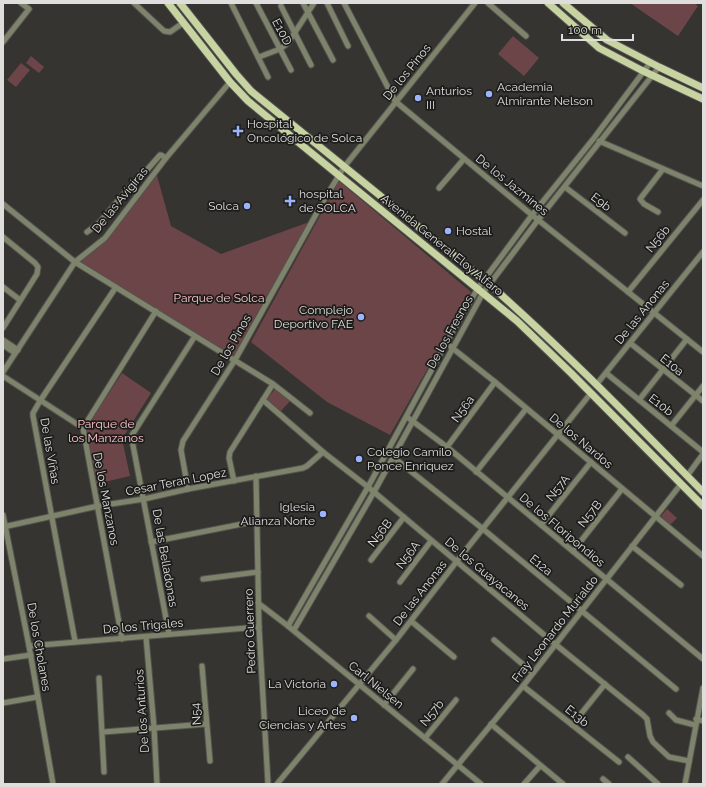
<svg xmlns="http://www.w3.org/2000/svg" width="706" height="787" font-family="Raleway,sans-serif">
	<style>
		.green { fill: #6c4548 }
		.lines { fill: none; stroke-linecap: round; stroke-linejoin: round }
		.minor-casing { stroke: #545350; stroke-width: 7 }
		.major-casing { stroke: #545350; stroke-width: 9 }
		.minor { stroke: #7e846c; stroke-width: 5 }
		.major { stroke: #c7d3a1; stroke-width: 7 }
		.poi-dot { fill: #9bb4fd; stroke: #1c1c1a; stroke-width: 1.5 }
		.labels { text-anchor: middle; stroke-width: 3.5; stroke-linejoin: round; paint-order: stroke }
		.street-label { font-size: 12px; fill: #dfdedd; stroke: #1c1c1a }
		.poi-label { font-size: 12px; fill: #dfdedd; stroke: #1c1c1a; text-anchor: start }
		.park-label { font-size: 12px; fill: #fec5c9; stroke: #1c1c1a }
	</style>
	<rect width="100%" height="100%" fill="#353431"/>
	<g class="green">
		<path d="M630,3H694L698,6L678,36Z"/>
		<path d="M513,36L539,58L524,76L498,54Z"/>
		<path d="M31,56L44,67L39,73L26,63Z"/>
		<path d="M21,63L30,70L16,87L7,80Z"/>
		<path d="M156,172L171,226L221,254L312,221L235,360L75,262L105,238Z"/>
		<path d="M339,181L471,292L390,435L327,402L251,342Z"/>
		<path d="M122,373L151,393L122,439L130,476L96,484L86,428Z"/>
		<path d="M275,389L290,401L281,411L266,400Z"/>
		<path d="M667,509L677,518L670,525L661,516Z"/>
	</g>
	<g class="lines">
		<g class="minor-casing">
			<g id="minor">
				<path d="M134,3L164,31L170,32L183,23"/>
				<path d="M231,3L268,77"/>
				<path d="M256,3L291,70"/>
				<path d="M303,3L333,60"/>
				<path d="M327,3L348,46"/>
				<path d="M344,3L395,101L532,215L703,352"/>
				<path d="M488,3L526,36"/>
				<path d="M281,6L311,65"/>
				<path d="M3,42L29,9L21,3"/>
				<path d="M259,57L280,49L288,43L314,3"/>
				<path d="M599,141L703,186"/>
				<path d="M565,187L625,233"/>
				<path d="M439,188L464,159"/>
				<path d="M3,204L75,262L273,384L310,413"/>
				<path d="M658,212L644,204L640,199L663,169"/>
				<path d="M87,232L99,223L144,170L146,171L160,155H161L166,158"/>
				<path d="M3,237L35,263L38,267L37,274L3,328"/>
				<path d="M3,287L20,300"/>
				<path d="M628,292L703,200"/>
				<path d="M3,340L18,350"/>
				<path d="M446,343L495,382L703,556"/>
				<path d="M630,343L703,401"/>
				<path d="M3,345L15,353"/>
				<path d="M3,372L75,262L105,238L166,158L230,82"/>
				<path d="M606,373L703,452"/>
				<path d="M3,376L83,428"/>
				<path d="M596,385L703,252"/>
				<path d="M263,400L323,452L368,487L555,644L643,715L647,719L650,736L653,742L669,757L689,761"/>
				<path d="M639,400L687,339"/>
				<path d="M407,417L447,447L703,659"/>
				<path d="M671,426L703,386"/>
				<path d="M447,447L495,382"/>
				<path d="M393,457L483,529L676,689"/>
				<path d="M476,472L526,409"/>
				<path d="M256,476L259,627L268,784"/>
				<path d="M687,476L703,454"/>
				<path d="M234,481L229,458L230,452L273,384"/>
				<path d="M188,489L181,450L183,441L235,360L324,200L344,167L475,3"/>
				<path d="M3,515L29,646L53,784"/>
				<path d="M541,525L591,462"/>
				<path d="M3,527L98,506L144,499L188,489L303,468L307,466L323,452"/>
				<path d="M151,542L257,521"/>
				<path d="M632,546L681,585"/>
				<path d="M573,551L622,489"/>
				<path d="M371,560L404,517"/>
				<path d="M203,579L258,572"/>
				<path d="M400,582L431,541"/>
				<path d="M258,603L288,626L481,784"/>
				<path d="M369,616L396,640"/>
				<path d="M411,621L454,657"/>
				<path d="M288,626L368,487L446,343L478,288L532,215L594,138L650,63"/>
				<path d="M294,630L374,492L483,293L538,220L659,67"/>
				<path d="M169,634L132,440V435L195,336"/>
				<path d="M146,637L154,727L157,784"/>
				<path d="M122,639L83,428L156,311"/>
				<path d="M494,640L533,673"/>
				<path d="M75,641L33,416V413L40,401L116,287"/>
				<path d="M29,646L259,627"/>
				<path d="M3,659L31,655"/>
				<path d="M202,666L210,761"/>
				<path d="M99,678L104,772"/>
				<path d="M523,686L619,762"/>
				<path d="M3,703L37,697"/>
				<path d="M384,705L413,669"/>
				<path d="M669,713L676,720L695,725"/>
				<path d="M696,719L703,721"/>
				<path d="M491,724L563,784"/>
				<path d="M572,725L605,684"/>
				<path d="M103,732L206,724"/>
				<path d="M425,738L456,700"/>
				<path d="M628,757L658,784"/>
				<path d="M603,779L609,784"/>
				<path d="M277,784L396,640L457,561L591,393"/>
				<path d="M442,784L523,686L681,484"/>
				<path d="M524,784L540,766"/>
				<path d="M685,784L703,688"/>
			</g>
		</g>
		<g class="major-casing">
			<g id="major">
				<path d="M168,3L230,82L248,101L517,321L571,373L703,506"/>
				<path d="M180,3L236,74L251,91L489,284C564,350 633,421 703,492"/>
				<path d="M548,3L599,48L641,70L703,99"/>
				<path d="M563,3L607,40L659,67L703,88"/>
			</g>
		</g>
		<use href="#minor" class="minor"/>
		<use href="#major" class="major"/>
	</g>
	<g class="poi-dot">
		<circle cx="489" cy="94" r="4"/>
		<circle cx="418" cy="98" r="4"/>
		<path d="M236 125h4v4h4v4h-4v4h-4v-4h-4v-4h4z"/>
		<path d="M288 195h4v4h4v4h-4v4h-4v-4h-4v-4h4z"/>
		<circle cx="247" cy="206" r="4"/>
		<circle cx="448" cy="231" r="4"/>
		<circle cx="361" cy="317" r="4"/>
		<circle cx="359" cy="459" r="4"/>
		<circle cx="323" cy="514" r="4"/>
		<circle cx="334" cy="684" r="4"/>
		<circle cx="354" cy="718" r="4"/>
	</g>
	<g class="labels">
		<g class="street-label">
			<text transform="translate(282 32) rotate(62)" y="4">E10D</text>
			<text transform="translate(407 72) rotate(-51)" y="4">De los Pinos</text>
			<text transform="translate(512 185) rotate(39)" y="4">De los Jazmines</text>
			<text transform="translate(120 200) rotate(-51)" y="4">De las Avigiras</text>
			<text transform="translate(601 202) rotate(38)" y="4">E9b</text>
			<text transform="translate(658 239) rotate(-51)" y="4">N56b</text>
			<text transform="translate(442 245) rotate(39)" y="4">Avenida General Eloy Alfaro</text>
			<text transform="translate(642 312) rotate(-51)" y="4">De las Anonas</text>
			<text transform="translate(450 332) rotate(-61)" y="4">De los Fresnos</text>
			<text transform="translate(231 345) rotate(-60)" y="4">De los Pinos</text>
			<text transform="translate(672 365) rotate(39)" y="4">E10a</text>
			<text transform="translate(661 405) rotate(38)" y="4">E10b</text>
			<text transform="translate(463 409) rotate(-54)" y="4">N56a</text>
			<text transform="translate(581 441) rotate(40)" y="4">De los Nardos</text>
			<text transform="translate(50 451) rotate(80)" y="4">De las Viñas</text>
			<text transform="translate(176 482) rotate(-11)" y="4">Cesar Teran Lopez</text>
			<text transform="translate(558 488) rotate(-51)" y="4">N57A</text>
			<text transform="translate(106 499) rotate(79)" y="4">De los Manzanos</text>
			<text transform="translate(590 514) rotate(-52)" y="4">N57B</text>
			<text transform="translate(562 530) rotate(40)" y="4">De los Floripondios</text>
			<text transform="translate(380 533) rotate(-52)" y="4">N56B</text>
			<text transform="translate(408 555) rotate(-53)" y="4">N56A</text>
			<text transform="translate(165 558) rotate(80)" y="4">De las Belladonas</text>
			<text transform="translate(541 565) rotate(39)" y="4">E12a</text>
			<text transform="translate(487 574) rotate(40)" y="4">De los Guayacanes</text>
			<text transform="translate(420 593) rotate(-52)" y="4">De las Anonas</text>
			<text transform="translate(143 626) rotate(-5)" y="4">De los Trigales</text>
			<text transform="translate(555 629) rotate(-52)" y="4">Fray Leonardo Murialdo</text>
			<text transform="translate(250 631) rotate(-92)" y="4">Pedro Guerrero</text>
			<text transform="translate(39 647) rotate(80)" y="4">De los Cholanes</text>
			<text transform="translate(376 685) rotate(39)" y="4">Carl Nielsen</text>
			<text transform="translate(142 711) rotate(-94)" y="4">De los Anturios</text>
			<text transform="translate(432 713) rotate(-51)" y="4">N57b</text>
			<text transform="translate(196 714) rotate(-95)" y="4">N54</text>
			<text transform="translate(577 716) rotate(39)" y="4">E13b</text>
		</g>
		<g class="poi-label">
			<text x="497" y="91">Academia<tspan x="497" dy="14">Almirante Nelson</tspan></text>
			<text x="426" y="95">Anturios<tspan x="426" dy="14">III</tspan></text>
			<text x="247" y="128">Hospital<tspan x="247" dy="14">Oncológico de Solca</tspan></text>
			<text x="299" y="198">hospital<tspan x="299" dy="14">de SOLCA</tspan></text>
			<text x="239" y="210" text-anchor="end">Solca</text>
			<text x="456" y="235">Hostal</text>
			<text x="353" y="314" text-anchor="end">Complejo<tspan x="353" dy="14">Deportivo FAE</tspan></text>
			<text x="367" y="456">Colegio Camilo<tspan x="367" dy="14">Ponce Enriquez</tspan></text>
			<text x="315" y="511" text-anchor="end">Iglesia<tspan x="315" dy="14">Alianza Norte</tspan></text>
			<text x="326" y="688" text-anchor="end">La Victoria</text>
			<text x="346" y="715" text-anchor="end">Liceo de<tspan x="346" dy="14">Ciencias y Artes</tspan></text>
		</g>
		<g class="park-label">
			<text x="219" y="302">Parque de Solca</text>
			<text x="106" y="428">Parque de<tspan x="106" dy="14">los Manzanos</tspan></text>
		</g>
	</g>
	<rect width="706" height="787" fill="none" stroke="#dfdedd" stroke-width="8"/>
	<path d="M562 34v6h71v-6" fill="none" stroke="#dfdedd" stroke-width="2"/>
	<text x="568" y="34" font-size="12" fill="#dfdedd" stroke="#1c1c1a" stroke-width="3" paint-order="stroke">100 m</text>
</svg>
